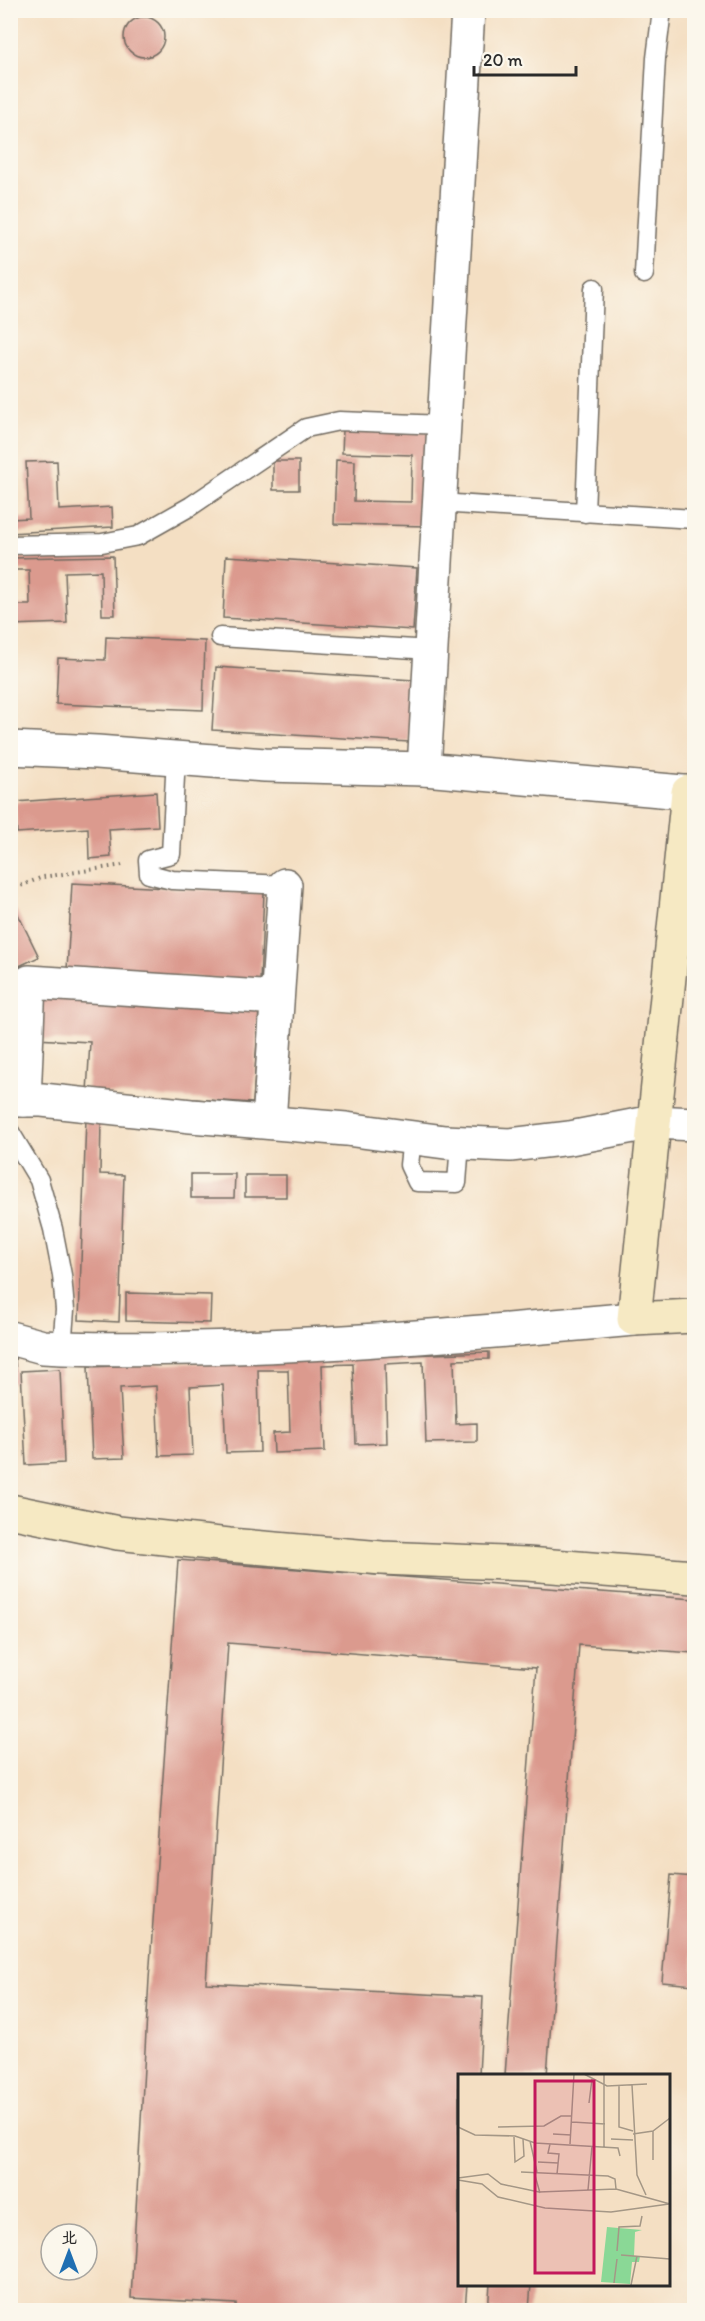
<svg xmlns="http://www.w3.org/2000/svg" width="705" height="2321" font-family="Itim,'LXGW WenKai TC',sans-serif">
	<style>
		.building { fill: #db9a8e }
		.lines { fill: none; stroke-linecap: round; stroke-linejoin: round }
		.lane-casing { stroke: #716a60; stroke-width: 21 }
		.street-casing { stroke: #716a60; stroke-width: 36 }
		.secondary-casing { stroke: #716a60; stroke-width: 36 }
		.path { stroke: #716a60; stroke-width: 4; stroke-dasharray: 1.5 4.5; stroke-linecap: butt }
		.lane { stroke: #fff; stroke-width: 18 }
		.street { stroke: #fff; stroke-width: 33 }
		.secondary { stroke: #f6e9c3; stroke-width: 33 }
		.inset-road { fill: none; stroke: #a49786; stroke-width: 1.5 }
		.view { fill: #c2185b; fill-opacity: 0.15; stroke: #c2185b; stroke-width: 3 }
		.inset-edge { fill: none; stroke: #2b2b2b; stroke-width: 3 }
	</style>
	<rect width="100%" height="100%" fill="#fbf7ec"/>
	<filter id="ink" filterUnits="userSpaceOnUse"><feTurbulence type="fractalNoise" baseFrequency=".0167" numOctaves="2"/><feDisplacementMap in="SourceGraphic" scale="12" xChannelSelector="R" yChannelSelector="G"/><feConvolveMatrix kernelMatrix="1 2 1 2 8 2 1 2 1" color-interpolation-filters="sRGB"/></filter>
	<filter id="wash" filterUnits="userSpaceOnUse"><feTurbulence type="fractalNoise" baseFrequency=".008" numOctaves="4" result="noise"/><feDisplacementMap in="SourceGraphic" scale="24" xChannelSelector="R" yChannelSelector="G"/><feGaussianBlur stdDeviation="1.35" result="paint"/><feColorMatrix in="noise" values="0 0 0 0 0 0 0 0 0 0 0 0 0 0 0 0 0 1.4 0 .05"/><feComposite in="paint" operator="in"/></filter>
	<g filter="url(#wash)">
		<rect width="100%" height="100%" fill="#f4dfc3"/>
		<g id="blocks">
			<g class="building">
				<circle cx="144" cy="37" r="20"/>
				<path d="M343,430L430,432L427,526L334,524L336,460L355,461L354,501L411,502L412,455L342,453Z"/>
				<path d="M57,461L59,510L112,507L113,527L10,533V519L29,518L26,462Z"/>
				<rect x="273" y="461" width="26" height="29"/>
				<path d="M113,556L115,615H102L101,571L65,572L67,623L10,625V605H30L29,570H10V558Z"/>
				<path d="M226,556L417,568L413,630L223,618Z"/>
				<path d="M106,637L205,641L203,710L56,704L58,658L105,660Z"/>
				<path d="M216,667L413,680L409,742L212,730Z"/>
				<path d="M156,792L158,826L109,829L111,857L89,859L88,828L17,833L15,802Z"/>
				<path d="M72,883L264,893L260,981L67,970Z"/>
				<path d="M16,910L39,957L17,967L10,955V912Z"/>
				<path d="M39,996L259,1009L253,1103L87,1092L90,1042L36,1039Z"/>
				<path d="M86,1118H101L100,1174L124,1175L119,1322L79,1320Z"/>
				<path d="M191,1174H235L234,1198H191Z"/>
				<rect x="245" y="1175" width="41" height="22"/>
				<path d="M126,1293L211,1295L210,1323L126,1321Z"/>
				<path d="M489,1352V1359L454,1360L456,1424L477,1423V1442L426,1443L423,1362L385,1364L387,1443L356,1444L353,1364L322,1365L325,1451L274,1453L273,1433L290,1432L288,1370H258L260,1452L226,1453L223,1385L190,1387L193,1455L159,1456L156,1386L120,1388L124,1458L92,1459L88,1367Z"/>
				<path d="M10,1353H15L16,1383H10Z"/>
				<path d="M60,1369L64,1463L26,1465L21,1371Z"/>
				<path d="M178,1560L694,1599V1653L579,1645L547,2075H505L536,1668L228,1643L206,1983L483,1997L479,2075H459V2284H467L465,2310H236V2304L131,2298L149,1979Z"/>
				<path d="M671,1875L694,1877V1985L662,1982Z"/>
				<path d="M490,2284H531L529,2310H488Z"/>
			</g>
		</g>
	</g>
	<g filter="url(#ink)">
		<use href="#blocks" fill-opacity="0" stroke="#716a60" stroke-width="1.5"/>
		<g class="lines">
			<g class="lane-casing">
				<g id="lane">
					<path d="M644,274L656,58L662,10"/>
					<path d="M439,503L694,519"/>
					<path d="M585,513L594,288"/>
					<path d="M10,545L102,543L138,536L191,506L306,428L339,421L444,425"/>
					<path d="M220,637L431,650"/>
					<path d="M176,757L171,854L148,860L149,874L172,880L285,885"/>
					<path d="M10,1132L39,1180L53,1229L62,1275L65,1310L62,1348"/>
					<path d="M412,1138L409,1165L417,1182L457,1183L460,1143"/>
				</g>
			</g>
			<g class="street-casing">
				<g id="street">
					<path d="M10,748L97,752L265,765L424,769L694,793"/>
					<path d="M424,769L468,10"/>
					<path d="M10,1100H42L191,1116L346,1129L445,1142L510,1145L570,1138L654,1122L694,1124"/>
					<path d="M24,1100L29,982L277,998"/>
					<path d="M269,1122L285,885"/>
					<path d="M10,1338L43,1347L62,1348C253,1353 444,1336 634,1319"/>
				</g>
			</g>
			<g class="secondary-casing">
				<g id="secondary">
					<path d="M688,792L634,1319L694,1316"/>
					<path d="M10,1511L118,1533L229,1545L382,1558L527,1564L694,1577"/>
				</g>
			</g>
			<path class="path" d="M10,890L43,877L123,865"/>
			<use href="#lane" class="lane"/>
			<use href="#street" class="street"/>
			<use href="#secondary" class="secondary"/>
		</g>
	</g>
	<g transform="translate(458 2074)">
		<rect width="212" height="212" fill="#f4dfc3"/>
		<path d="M149,153L184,156L177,158L176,182H182L181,188H174L172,210L143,208Z" fill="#8ad896"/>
		<path class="inset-road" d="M126,0L149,12L189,10M174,11L179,101L188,121M161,12V53L175,57M131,29L134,5M114,48L147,50M0,53L17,61L57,62L77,69L160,74L162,82M40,53L86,52L103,42H114M95,60L113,61M175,60L195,57L212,44M56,63L57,88L66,82L65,65M153,65L175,66M72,67L79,98M92,70L90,79L101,80L99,100M112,70L116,0M146,73V0M195,86V57M80,88L100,89M63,98L150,102L157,105L158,115M76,98L82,119M0,104L30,100L43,110L81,118L158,115L212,130M0,106L24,110L40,123L87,134L153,138L211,130M130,116L134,72M159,177L161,153L182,152L184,142M163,181L212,185M156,209L159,185M173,211L179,182"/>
		<path class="view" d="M77,7H136V199H77Z"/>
		<rect width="212" height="212" class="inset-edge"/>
	</g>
	<rect width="705" height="2321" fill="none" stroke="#fbf7ec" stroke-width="36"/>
	<g transform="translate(69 2252)"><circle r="28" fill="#fbf7ec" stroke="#a8a59f" stroke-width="1.5"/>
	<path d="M0-4.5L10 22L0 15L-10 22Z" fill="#1f6fb2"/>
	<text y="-9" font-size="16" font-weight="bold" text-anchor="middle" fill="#2b2b2b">北</text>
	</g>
	<path d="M474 66v9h102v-9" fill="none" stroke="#2b2b2b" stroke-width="3"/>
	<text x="483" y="66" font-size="18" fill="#2b2b2b" stroke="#fbf7ec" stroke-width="4.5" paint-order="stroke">20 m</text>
</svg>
